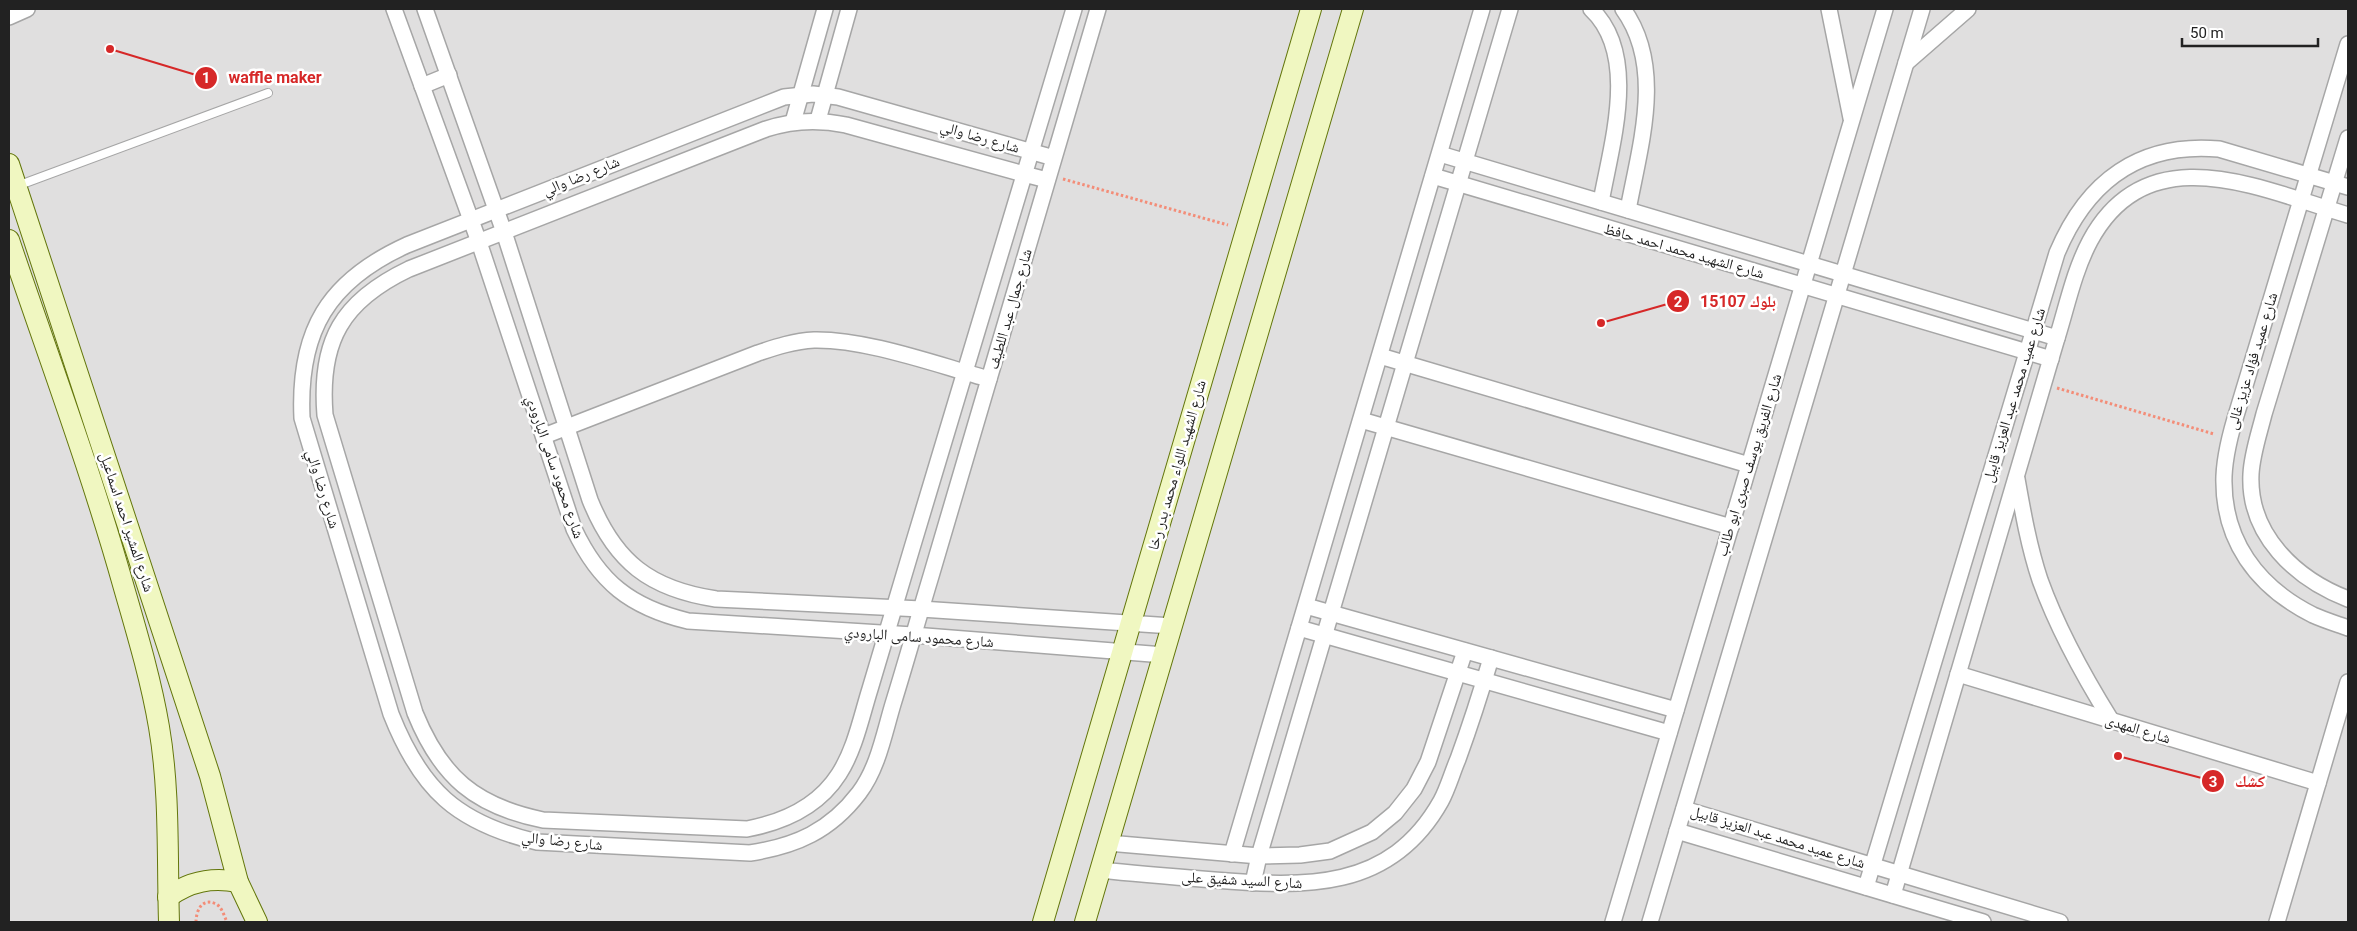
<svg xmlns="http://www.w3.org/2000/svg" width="2357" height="931" font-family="Roboto,'Noto Naskh Arabic',sans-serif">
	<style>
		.residential { fill: #e0dfdf }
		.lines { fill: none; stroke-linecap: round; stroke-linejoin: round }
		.lane-casing { stroke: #a6a6a6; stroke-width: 10 }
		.street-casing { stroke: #a6a6a6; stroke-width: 18 }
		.secondary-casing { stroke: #63760b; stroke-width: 22 }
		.path { stroke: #f38d78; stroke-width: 3; stroke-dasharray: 2.5 2.5; stroke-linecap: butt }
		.lane { stroke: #fff; stroke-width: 8 }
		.street { stroke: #fff; stroke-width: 15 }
		.secondary { stroke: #f0f7c1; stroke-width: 20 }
		.labels { text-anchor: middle; stroke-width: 5; stroke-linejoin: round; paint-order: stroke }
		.street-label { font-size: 15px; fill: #222; stroke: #fff }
		.leader { fill: none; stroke: #d62828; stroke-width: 2 }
		.callout-dot { fill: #d62828; stroke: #fff; stroke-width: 2 }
		.mark-label { font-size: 15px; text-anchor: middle; font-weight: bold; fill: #fff }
		.callout-label { font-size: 16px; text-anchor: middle; font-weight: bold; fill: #d62828; stroke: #fff; stroke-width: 5; stroke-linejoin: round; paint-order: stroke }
	</style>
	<rect width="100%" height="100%" fill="#f1efe9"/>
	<rect class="residential" x="9" y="9" width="2339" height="913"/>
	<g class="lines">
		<g class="lane-casing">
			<path id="lane" d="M17,186L268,93"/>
		</g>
		<g class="street-casing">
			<g id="street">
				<path d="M394,9L479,242L574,529C599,582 630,607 688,621L913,635L1164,655"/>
				<path d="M425,9L504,232L590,500C615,562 650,589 716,599L921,609L1172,626"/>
				<path d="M1591,9C1640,55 1611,145 1601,202"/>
				<path d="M1623,9C1665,67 1640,145 1628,210"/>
				<path d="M1829,9L1851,118"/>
				<path d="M9,17L27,9"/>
				<path d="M2348,44L2238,409C2231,431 2225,453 2224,476C2222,540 2257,587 2313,615C2324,620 2337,624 2348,628"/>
				<path d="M1906,63L1968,9"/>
				<path d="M422,86L449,75"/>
				<path d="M818,120L849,9"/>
				<path d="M793,122L825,9"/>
				<path d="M2348,138L2264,414C2259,434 2252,454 2251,474C2248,535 2296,579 2348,599"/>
				<path d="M1440,154L2057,338"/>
				<path d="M1054,158L838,97L813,94L784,97L407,245C328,281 298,331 302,418L391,714C421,790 457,823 537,842L750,853C796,846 830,831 859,793C878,768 884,734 893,704C906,662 918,619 931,576C987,387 1042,198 1098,9"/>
				<path d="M1433,176L2051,359"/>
				<path d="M1047,180L1024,174L846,125C818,119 793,120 766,129L409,269C342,301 319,341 325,415L415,713C441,777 475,806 543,820L747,829C784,822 818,807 839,774C855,749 861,718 870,689C884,642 898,595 912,548C967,369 1020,189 1074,9"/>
				<path d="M1380,356L1749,465"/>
				<path d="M1361,420L1731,527"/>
				<path d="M544,436L758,353C776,347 794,341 814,340C867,339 937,365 989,379"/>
				<path d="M2017,479C2023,513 2029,547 2040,580C2058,630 2083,675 2111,720"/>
				<path d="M1306,606L1676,710"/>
				<path d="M1299,628L1669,733"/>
				<path d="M1958,674L2318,783"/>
				<path d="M1684,809L2060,922"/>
				<path d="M1677,831L1983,922"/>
				<path d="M1108,843L1259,856L1300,855L1330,851L1372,832L1395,813L1414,789L1428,762L1465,651"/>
				<path d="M1232,854L1482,9"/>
				<path d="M1100,870C1138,874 1176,877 1214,880C1304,887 1390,892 1441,801C1448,788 1452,773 1458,759C1470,726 1481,692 1491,658"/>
				<path d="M1253,883L1259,856L1510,9"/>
				<path d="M1866,887L2057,253C2087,181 2140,142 2219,149L2348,187"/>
				<path d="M1893,895L2057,338C2067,306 2074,271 2090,241C2148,134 2260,189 2348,215"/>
				<path d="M1613,922L1885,9"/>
				<path d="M1650,922L1922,9"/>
				<path d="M2277,922L2348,682"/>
			</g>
		</g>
		<g class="secondary-casing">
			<g id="secondary">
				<path d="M9,164L210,776L238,882L257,922"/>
				<path d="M9,240C48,356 91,470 124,588C137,633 151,680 159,727C170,791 167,857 169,922"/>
				<path d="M168,897C190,881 212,877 238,882"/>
				<path d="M1043,922L1311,9"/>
				<path d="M1085,922L1353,9"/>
			</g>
		</g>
		<g class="path">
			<path d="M1063,179L1228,225"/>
			<path d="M2057,388L2214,434"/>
			<path d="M196,922C196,911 202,897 216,904C222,907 224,916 227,922"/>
		</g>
		<use href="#lane" class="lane"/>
		<use href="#street" class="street"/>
		<use href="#secondary" class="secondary"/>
	</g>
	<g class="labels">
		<g class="street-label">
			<text transform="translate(980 137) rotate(16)" y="5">شارع رضا والي</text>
			<text transform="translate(581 176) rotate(-22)" y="5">شارع رضا والي</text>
			<text transform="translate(1684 251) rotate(16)" y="5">شارع الشهيد محمد احمد حافظ</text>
			<text transform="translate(1010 309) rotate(-74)" y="5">شارع جمال عبد اللطيف</text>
			<text transform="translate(2252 361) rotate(-73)" y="5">شارع عميد فؤاد عزيز غالى</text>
			<text transform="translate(2014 395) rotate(-73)" y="5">شارع عميد محمد عبد العزيز قابيل</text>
			<text transform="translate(1177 465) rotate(-74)" y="5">شارع الشهيد اللواء محمد بدر رخا</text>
			<text transform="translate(1749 465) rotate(-73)" y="5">شارع الفريق يوسف صبرى ابو طالب</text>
			<text transform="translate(555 467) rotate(71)" y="5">شارع محمود سامى البارودي</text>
			<text transform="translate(323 489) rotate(73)" y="5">شارع رضا والي</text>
			<text transform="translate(127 522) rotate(72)" y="5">شارع المشير احمد اسماعيل</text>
			<text transform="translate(919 637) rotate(4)" y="5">شارع محمود سامى البارودي</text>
			<text transform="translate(2138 729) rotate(17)" y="5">شارع المهدى</text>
			<text transform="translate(1778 837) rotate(17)" y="5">شارع عميد محمد عبد العزيز قابيل</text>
			<text transform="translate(562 841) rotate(6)" y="5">شارع رضا والي</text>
			<text transform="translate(1242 880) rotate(3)" y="5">شارع السيد شفيق على</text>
		</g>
	</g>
	<path class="leader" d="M110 49L206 78M1601 323L1678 301M2118 756L2213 781"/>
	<g class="callout-dot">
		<circle cx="110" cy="49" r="5"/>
		<circle cx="1601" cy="323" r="5"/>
		<circle cx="2118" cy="756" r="5"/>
		<circle cx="206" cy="78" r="12"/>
		<circle cx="1678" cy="301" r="12"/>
		<circle cx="2213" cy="781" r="12"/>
	</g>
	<g class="mark-label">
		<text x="206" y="83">1</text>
		<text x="1678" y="307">2</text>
		<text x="2213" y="787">3</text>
	</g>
	<g class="callout-label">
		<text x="275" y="83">waffle maker</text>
		<text x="1738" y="307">بلوك 15107</text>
		<text x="2250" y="787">كشك</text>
	</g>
	<rect width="2357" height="931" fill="none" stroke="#222222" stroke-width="20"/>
	<path d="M2182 38v8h136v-8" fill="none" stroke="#222222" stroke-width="2.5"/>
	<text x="2190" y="38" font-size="15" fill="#222222" stroke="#ffffff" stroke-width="4" paint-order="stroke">50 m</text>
</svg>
